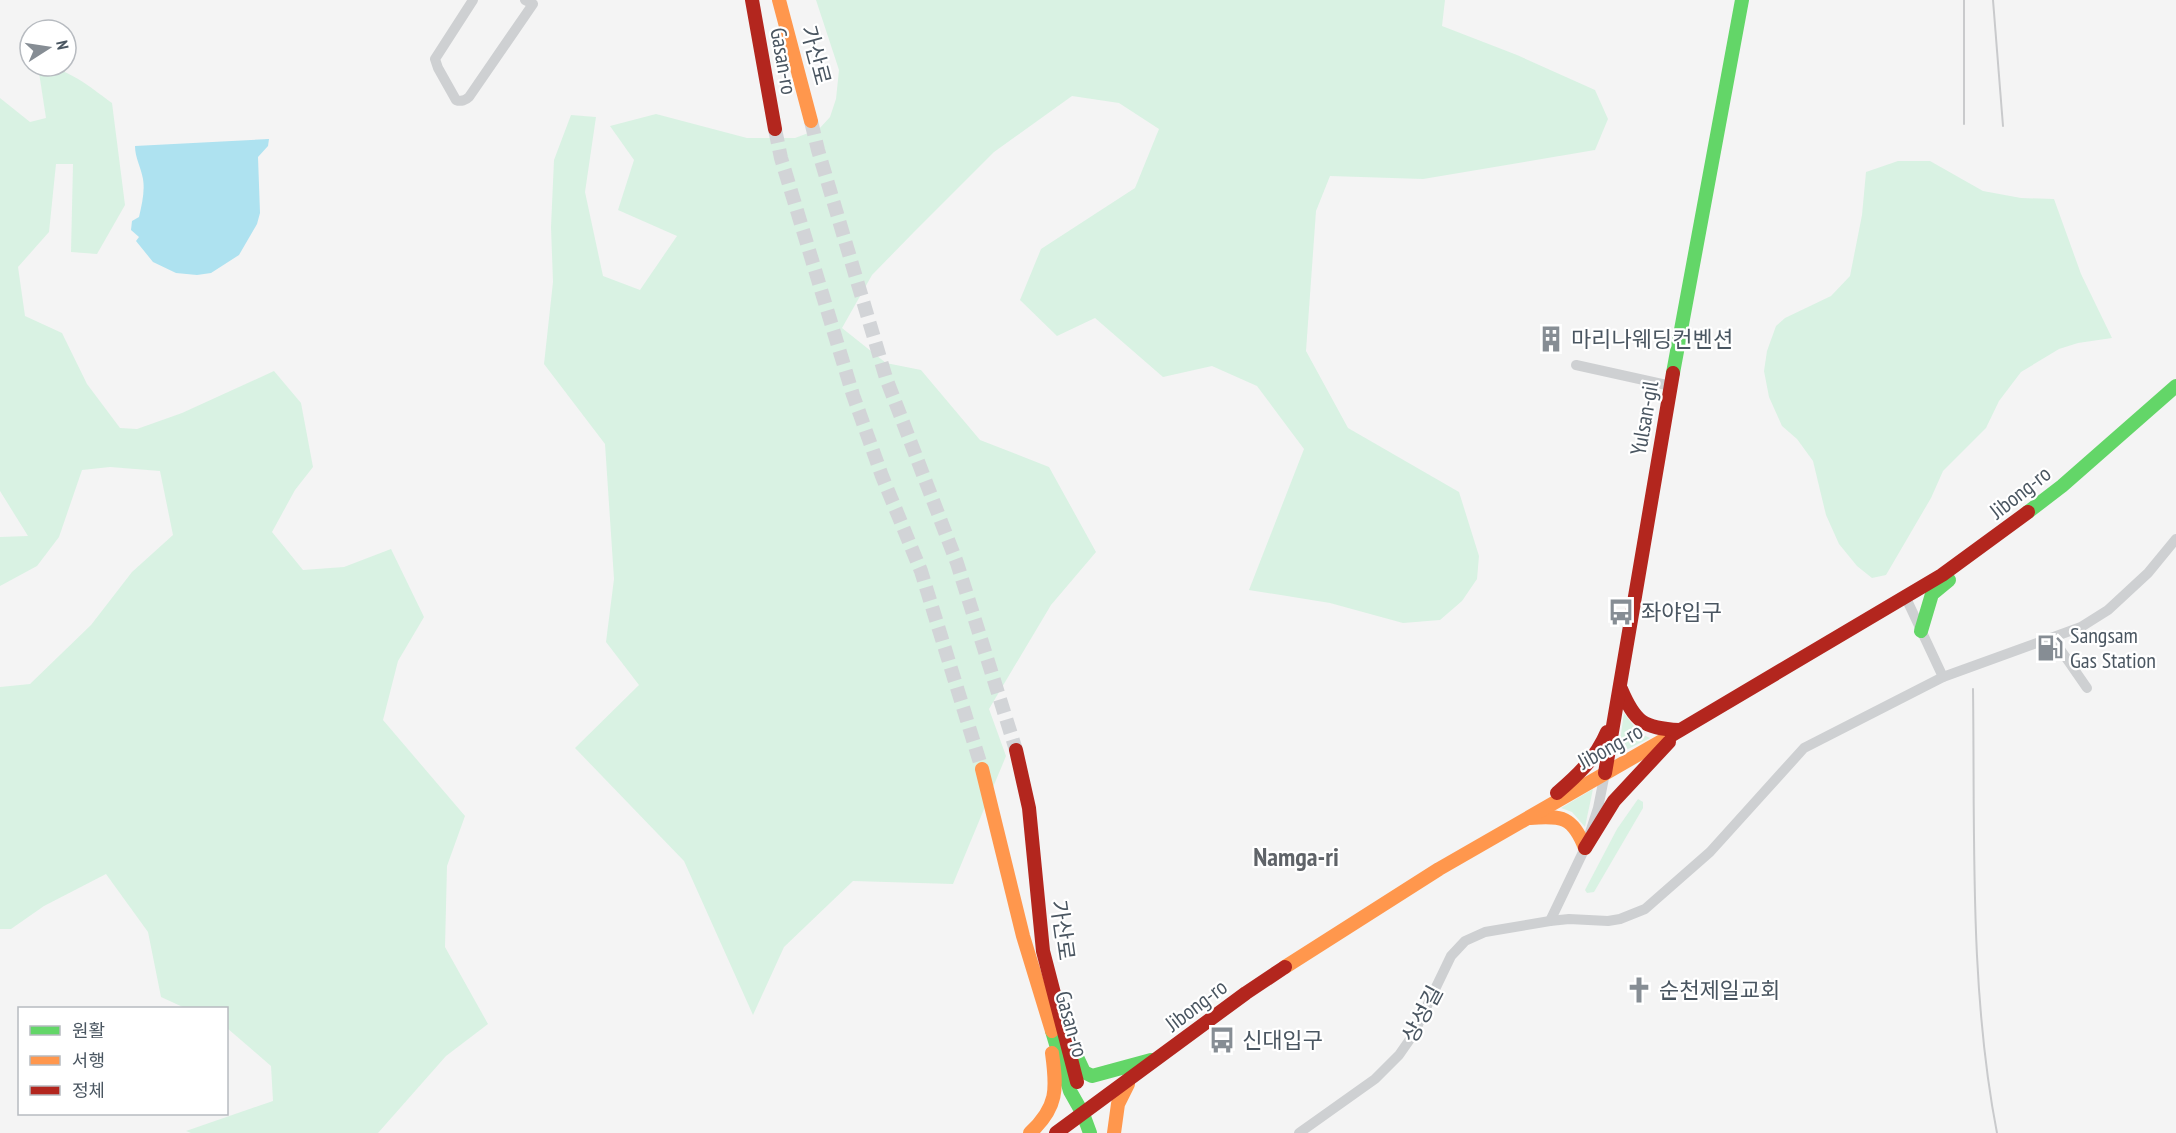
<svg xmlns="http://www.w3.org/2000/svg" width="2176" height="1133" font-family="'PT Sans Narrow','Noto Sans KR',sans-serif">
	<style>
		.green { fill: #d9f2e3 }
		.water { fill: #aee2f0 }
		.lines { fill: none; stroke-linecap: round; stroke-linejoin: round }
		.secondary-tunnel { stroke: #d2d4d7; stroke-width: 14; stroke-dasharray: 14 7; stroke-linecap: butt }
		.street { stroke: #ced0d2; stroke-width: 10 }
		.fast { stroke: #63d668; stroke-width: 14 }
		.slow { stroke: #ff974d; stroke-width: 14 }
		.jam { stroke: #b3261e; stroke-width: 14 }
		.rail { stroke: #c9cacc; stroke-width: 2 }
		.labels { text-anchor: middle; stroke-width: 4.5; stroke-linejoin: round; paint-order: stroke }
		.street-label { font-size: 22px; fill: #4a5661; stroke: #fff }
		.poi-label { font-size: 22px; fill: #4a5661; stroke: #fff; text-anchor: start }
		.quarter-label { font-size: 26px; font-weight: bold; fill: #5f6368; stroke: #fff }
	</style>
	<rect width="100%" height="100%" fill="#f4f4f4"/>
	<g class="green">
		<path d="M816,0H1445L1442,26L1517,55L1595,90L1608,119L1595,150L1423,179L1330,176L1316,211L1306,351L1348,428L1459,492L1479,556L1477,579L1462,601L1440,620L1403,623L1330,603L1249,590L1304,449L1257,386L1212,366L1163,377L1095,318L1057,336L1020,300L1041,249L1135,188L1159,129L1119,103L1072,96L994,152L914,232L872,275L842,328L886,363L921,370L980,440L1049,467L1096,552L1051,605L989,709L1006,756L953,884L853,881L784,947L753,1015L684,861L575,748L639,685L606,642L614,579L605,444L544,364L553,282L551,227L554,160L571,115L596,117L585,192L603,276L640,290L677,236L618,210L634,160L610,126L656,114L747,138H795L819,129L830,117L836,99L839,70Z"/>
		<path d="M38,66C66,66 90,87 112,103L125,205L97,254L71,252L73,164H56L49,232L18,267L25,316L62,333L87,384L120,428L137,429L182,413L274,371L301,403L313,467L295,490L272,532L303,570L344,567L391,549L424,617L398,661L383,720L465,816L447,866L445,947L488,1024L446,1056L378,1133H191L186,1131L273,1101L271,1066L227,1028L226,1008H185L161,997L148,932L106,874L44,906L11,929H0V687L30,684L91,625L132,572L173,535L160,471L110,467L82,470L59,537L37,566L0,586V537L28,536L0,491V98L30,122L46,118Z"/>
		<path d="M1898,161H1930L1983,191L2021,198L2054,199L2081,274L2112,338L2078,343L2059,349L2021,372L1999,401L1986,428L1943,471L1931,498L1886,575L1872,578L1857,566L1839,544L1826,515L1813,461L1797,439L1782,426L1769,397L1764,371L1767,351L1776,326L1785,318L1831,296L1850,276L1862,215L1866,172Z"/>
		<path d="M1624,713L1639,733L1650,738L1618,754Z"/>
		<path d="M1593,789L1585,827L1572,812L1561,808Z"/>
		<path d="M1638,799L1643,802V808L1594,892L1587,893L1585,890L1617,829Z"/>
	</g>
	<path class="water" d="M269,139L268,146L258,157L260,213L257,224L239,255L211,273L197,275L176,273L153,262L136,241L139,237L131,230L132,221L139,217C142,204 145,191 143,179C141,167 135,158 135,146Z"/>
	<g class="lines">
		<g class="secondary-tunnel">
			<path d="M811,121L818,150L886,378L957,563L1016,750"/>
			<path d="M775,129L781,158L853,395L882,476L921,571L982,769"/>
		</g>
		<g class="street">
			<path d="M473,0L435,59L438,68L456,100C461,102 466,100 469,97L533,4L525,0"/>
			<path d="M1576,365L1671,386"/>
			<path d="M1906,598L1943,677"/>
			<path d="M2053,639L2087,688"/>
			<path d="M1550,921L1585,848L1598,808L1605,773"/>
			<path d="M1299,1133L1375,1079L1399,1055L1413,1035L1451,956L1465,941L1485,932L1550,921L1569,919L1608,921L1620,919L1645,909L1710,852L1804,748L1943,677L2081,627L2108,610L2148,573L2176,539"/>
		</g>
		<g class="fast">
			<path d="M1673,373L1742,0"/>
			<path d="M2028,512L2062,486L2176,386"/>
			<path d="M1921,631L1932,594L1949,580"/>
			<path d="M1052,1031L1070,1091L1083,1114L1090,1133"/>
			<path d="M1076,1055L1084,1072L1092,1076L1151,1060"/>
		</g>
		<g class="slow">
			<path d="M779,0L811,121"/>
			<path d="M982,769L1023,936L1052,1031"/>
			<path d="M1530,818C1562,815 1573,817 1585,848"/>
			<path d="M1285,967L1439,869L1672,735"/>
			<path d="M1030,1133C1058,1107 1057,1089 1052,1053"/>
			<path d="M1114,1133L1118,1104L1128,1084"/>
		</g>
		<g class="jam">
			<path d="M752,0L775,129"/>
			<path d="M1621,689C1635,722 1643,728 1679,730"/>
			<path d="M1672,735L1942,575L2028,512"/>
			<path d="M1016,750L1029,808L1043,951L1077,1082"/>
			<path d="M1605,773L1673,373"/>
			<path d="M1557,793C1578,775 1596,758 1607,732"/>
			<path d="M1585,848L1614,801L1669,742"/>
			<path d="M1056,1133L1246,993L1285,967"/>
		</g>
		<g class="rail">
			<path d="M1964,0V124"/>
			<path d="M1993,0L2003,126"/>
			<path d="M1973,689C1975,835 1969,989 1997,1133"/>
		</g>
	</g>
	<defs>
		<g id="building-bare" transform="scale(2.07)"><path d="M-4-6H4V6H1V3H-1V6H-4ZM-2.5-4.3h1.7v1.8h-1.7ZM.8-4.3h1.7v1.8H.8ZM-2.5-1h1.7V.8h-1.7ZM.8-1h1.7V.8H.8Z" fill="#868d94" stroke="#fff" stroke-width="2.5" paint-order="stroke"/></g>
		<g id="bus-bare" transform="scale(2.07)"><path d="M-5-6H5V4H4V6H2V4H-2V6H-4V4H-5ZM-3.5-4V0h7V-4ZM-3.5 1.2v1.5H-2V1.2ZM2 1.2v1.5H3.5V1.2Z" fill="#868d94" stroke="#fff" stroke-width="2.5" paint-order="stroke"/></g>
		<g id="fuel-bare" transform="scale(2.07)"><path d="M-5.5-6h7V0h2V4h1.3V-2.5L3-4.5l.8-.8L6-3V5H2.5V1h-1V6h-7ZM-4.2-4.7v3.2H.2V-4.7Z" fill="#868d94" stroke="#fff" stroke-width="2.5" paint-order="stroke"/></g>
		<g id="church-bare" transform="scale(2.07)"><path d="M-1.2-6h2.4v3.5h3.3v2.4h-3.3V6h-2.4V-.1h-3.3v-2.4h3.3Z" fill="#868d94" stroke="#fff" stroke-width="2.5" paint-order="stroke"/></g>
	</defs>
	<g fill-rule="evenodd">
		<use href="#building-bare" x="1551" y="339"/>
		<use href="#bus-bare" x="1621" y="612"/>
		<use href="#fuel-bare" x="2050" y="648"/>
		<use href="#church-bare" x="1639" y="990"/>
		<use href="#bus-bare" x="1222" y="1040"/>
	</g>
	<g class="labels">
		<g class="street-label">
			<text transform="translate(816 55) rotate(75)" y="8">가산로</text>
			<text transform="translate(784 61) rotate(80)" y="8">Gasan-ro</text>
			<text transform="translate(1644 418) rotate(-80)" y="8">Yulsan-gil</text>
			<text transform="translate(2020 492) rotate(-38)" y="8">Jibong-ro</text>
			<text transform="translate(1610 746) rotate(-29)" y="8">Jibong-ro</text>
			<text transform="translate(1063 930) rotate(82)" y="8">가산로</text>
			<text transform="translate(1196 1005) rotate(-37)" y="8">Jibong-ro</text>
			<text transform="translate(1422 1014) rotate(-62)" y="8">상성길</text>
			<text transform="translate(1072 1024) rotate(74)" y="8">Gasan-ro</text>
		</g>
		<g class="poi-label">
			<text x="1571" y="347">마리나웨딩컨벤션</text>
			<text x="1641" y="620">좌야입구</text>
			<text x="2070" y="643">Sangsam<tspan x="2070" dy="25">Gas Station</tspan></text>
			<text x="1659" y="998">순천제일교회</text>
			<text x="1242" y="1048">신대입구</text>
		</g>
		<g class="quarter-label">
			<text x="1296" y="866">Namga-ri</text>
		</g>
	</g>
	<rect x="18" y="1007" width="210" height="108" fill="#ffffff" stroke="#b7bbc0" stroke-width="1.5"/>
	<rect x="30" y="1026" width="30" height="9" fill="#63d668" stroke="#b7bbc0" stroke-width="1.5"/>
	<text x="72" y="1037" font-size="18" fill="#4a5661">원활</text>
	<rect x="30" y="1056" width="30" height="9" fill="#ff974d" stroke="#b7bbc0" stroke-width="1.5"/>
	<text x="72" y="1067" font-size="18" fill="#4a5661">서행</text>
	<rect x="30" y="1086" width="30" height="9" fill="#b3261e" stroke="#b7bbc0" stroke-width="1.5"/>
	<text x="72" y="1097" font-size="18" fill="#4a5661">정체</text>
	<g transform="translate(48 48) rotate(78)"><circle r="28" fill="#ffffff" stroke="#b7bbc0" stroke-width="1.5"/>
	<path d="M0-4.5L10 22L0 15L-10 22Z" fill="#868d94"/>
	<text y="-9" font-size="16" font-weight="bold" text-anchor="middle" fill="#4a5661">N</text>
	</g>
</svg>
